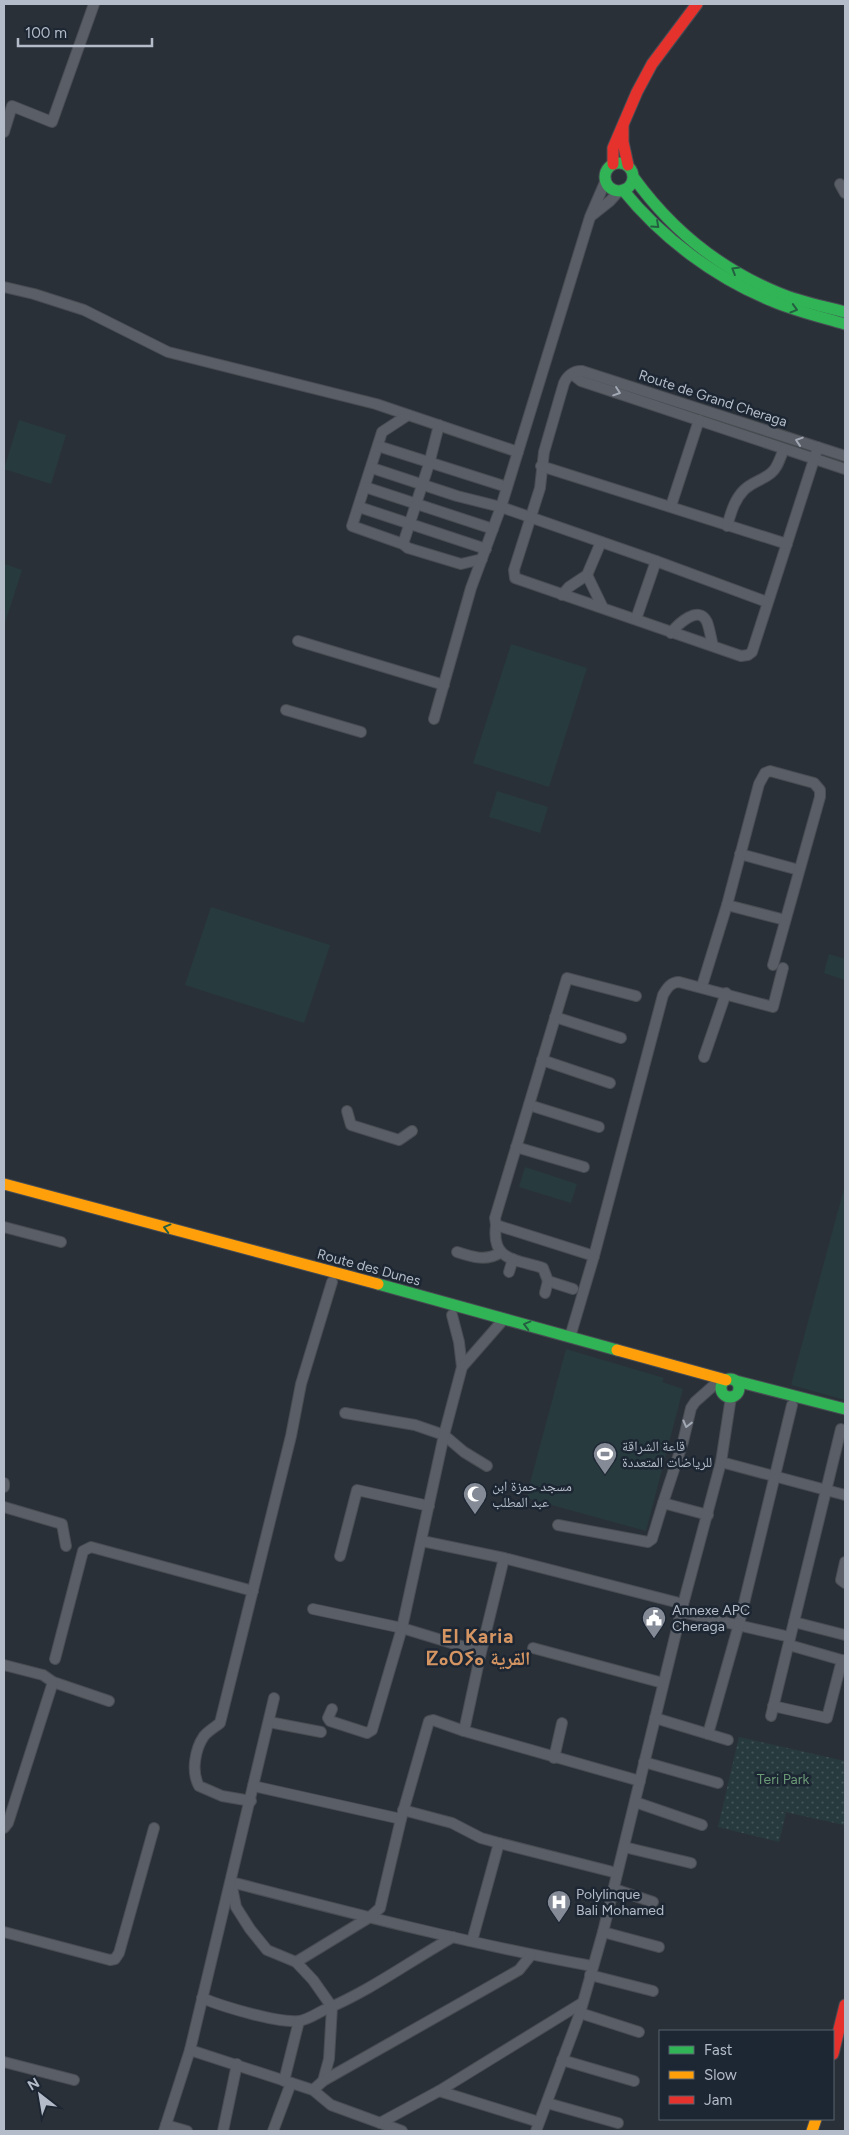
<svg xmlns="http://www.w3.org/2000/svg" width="849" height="2135" font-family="Figtree,'Noto Naskh Arabic','Noto Sans Tifinagh',sans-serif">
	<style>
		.grass { fill: #273a3e }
		.park { fill: url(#park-dots) }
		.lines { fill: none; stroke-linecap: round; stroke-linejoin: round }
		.street-casing { stroke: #484c53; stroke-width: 12 }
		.fast-casing { stroke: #484c53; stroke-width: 13 }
		.slow-casing { stroke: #484c53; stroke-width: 13 }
		.jam-casing { stroke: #484c53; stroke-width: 13 }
		.street { stroke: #5a5e66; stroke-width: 10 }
		.fast { stroke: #30b455; stroke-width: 11 }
		.slow { stroke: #ff9f0a; stroke-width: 11 }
		.jam { stroke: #e5322d; stroke-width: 11 }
		.oneway { stroke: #255f41 }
		.oneway2 { stroke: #a2a9b5 }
		.labels { text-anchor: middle; stroke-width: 5; stroke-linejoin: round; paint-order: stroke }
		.street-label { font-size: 14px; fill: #b4bcc9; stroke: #1d2633 }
		.poi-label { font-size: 14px; fill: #b4bcc9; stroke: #1d2633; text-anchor: start }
		.park-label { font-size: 14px; fill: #6b9a76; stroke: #1d2633 }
		.district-label { font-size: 19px; font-weight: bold; letter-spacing: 1px; fill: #d59563; stroke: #1d2633 }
	</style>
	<defs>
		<pattern id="park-dots" width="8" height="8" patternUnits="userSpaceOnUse" patternTransform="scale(1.25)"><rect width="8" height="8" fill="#273a3e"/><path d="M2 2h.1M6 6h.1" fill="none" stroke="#445559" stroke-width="1.8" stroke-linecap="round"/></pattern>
	</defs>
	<rect width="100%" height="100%" fill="#2a3038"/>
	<g class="grass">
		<path d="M19,420L66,435L51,484L4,469Z"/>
		<path d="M4,564L22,570L5,623H4Z"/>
		<path d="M511,644L587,668L549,787L473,763Z"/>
		<path d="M497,791L548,807L540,833L489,817Z"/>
		<path d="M211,907L330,945L304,1023L185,985Z"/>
		<path d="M829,954L845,959V980L824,973Z"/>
		<path d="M525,1167L577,1184L571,1203L519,1187Z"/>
		<path d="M845,1185V1400L791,1385Z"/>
		<path d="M566,1349L664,1378L662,1382L683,1389L646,1531L526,1498Z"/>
	</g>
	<path class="park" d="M739,1737L845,1761L844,1825L776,1810L786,1813L779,1842L718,1827Z"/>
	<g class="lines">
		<g class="street-casing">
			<g id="street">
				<path d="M4,132L12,106L52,122L94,4"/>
				<path d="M840,184L845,193"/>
				<path d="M591,216L610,201L619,191"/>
				<path d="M4,287L34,294L84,310L168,352L376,404L518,452"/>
				<path d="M572,374L581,381L845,469"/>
				<path d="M408,415L382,432L352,526L403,544L408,548L461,564L482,559"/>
				<path d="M378,446L507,487"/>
				<path d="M818,447L752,652L748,655L741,656L515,578L514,570L540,488L544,452L564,383C567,376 574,370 582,371L845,456"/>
				<path d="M541,466L787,544"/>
				<path d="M372,468L457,496L501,507L656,561L767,602"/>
				<path d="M365,487L493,529"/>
				<path d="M671,506L699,420"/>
				<path d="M359,507L486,549"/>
				<path d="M727,526C731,513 734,500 744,490C752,482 763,480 771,473C778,468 780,457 784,449"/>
				<path d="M403,544L429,464L439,425"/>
				<path d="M587,575L603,608"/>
				<path d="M562,595L569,587L587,575L601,542"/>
				<path d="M636,619L656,561"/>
				<path d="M671,633C678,624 699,604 707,622C710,630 711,639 713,646"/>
				<path d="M298,641L444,685"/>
				<path d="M286,710L361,732"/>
				<path d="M434,719L471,588L501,507L590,217L606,180"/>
				<path d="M740,854L799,870"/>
				<path d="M727,905L785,920"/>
				<path d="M702,986L727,905L759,784L765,773L770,771L814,783L820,790V797L773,965"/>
				<path d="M555,1017L621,1038"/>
				<path d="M704,1057L726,993"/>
				<path d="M542,1060L610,1083"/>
				<path d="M529,1105L599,1127"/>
				<path d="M347,1111L351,1125L399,1140L412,1131"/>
				<path d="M516,1147L584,1167"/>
				<path d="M496,1225C491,1261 515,1259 543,1268L548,1281L573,1289"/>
				<path d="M4,1227L61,1242"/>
				<path d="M457,1252C472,1257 487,1262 501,1252"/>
				<path d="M594,1256L496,1225L495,1218L567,978L636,996"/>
				<path d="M509,1272L513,1259"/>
				<path d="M545,1293L548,1281"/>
				<path d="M452,1315L459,1342L462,1367"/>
				<path d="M570,1337L594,1256L663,995C667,988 671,982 679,982L773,1007L783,968"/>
				<path d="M345,1413L415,1425L444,1435L464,1452L487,1466"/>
				<path d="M721,1462L845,1495"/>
				<path d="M4,1483V1487"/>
				<path d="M663,1503L683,1442L691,1408L695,1402L713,1386"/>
				<path d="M4,1507L62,1524L66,1546"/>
				<path d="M558,1525L648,1542L652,1539L663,1503L708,1515"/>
				<path d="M422,1541L504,1558L683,1604"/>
				<path d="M340,1556L357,1490L429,1506"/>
				<path d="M845,1562L841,1580L845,1583"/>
				<path d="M313,1609L402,1628L481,1652"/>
				<path d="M681,1612L790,1637"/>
				<path d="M794,1622L845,1635"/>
				<path d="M789,1645L845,1661"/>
				<path d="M533,1648L663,1683"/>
				<path d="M55,1659L83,1551L91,1547L253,1591"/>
				<path d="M4,1665L43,1675L53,1682L109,1701"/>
				<path d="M773,1706L827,1718L842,1660"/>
				<path d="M332,1709L328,1718L330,1721L367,1733L372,1730L402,1628L444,1435L462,1367L504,1319"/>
				<path d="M771,1716L841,1429"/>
				<path d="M655,1718L728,1740"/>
				<path d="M269,1722L321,1732"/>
				<path d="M464,1731L481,1652L504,1558"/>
				<path d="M708,1734L739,1624L792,1405"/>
				<path d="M554,1758L562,1723"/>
				<path d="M644,1762L718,1783"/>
				<path d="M253,1786L401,1819"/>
				<path d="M251,1801L222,1796L199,1786C191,1772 195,1749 204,1736C208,1731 215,1727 220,1723L291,1436L301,1384L332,1282"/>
				<path d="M635,1802L702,1825"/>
				<path d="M403,1810L452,1823L481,1838L499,1843L617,1873"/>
				<path d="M4,1828L8,1823L53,1682"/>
				<path d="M624,1847L691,1863"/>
				<path d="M614,1889L653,1902"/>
				<path d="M4,1932L110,1960L115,1959L119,1953L154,1828"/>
				<path d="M603,1932L659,1947"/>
				<path d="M472,1941L499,1843"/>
				<path d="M296,1962L370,1917L380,1908L401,1819L429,1721L433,1720L464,1731L640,1781"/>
				<path d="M590,1975L653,1991"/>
				<path d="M202,1998C224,2007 277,2023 299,2021C307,2020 316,2014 324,2010C370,1991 410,1961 453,1937"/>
				<path d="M580,2013L639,2032"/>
				<path d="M190,2050L313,2090L331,2105L402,2131"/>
				<path d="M562,2060L634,2081"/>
				<path d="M4,2062L74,2080"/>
				<path d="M284,2081L299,2021"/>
				<path d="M323,2081L329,2059L332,2007L313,1980L296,1962L267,1950L250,1929L236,1907L231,1882C351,1913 470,1944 592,1966"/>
				<path d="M313,2090L323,2081L519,1970L531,1955"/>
				<path d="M439,2091L539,2122"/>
				<path d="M547,2103L618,2123"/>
				<path d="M380,2123L439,2091L582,2003"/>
				<path d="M166,2125L187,2131"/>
				<path d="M164,2131L190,2050L274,1698"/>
				<path d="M223,2131L237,2064"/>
				<path d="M273,2131L291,2083"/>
				<path d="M536,2131L580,2013L603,1932L681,1612L721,1462L731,1397"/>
			</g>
		</g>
		<g class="fast-casing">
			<g id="fast">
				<circle cx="619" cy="177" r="14"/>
				<path d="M634,178C671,229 720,269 779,293C800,302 823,306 845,312"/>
				<path d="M623,190C662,238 714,277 772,301C795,311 821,317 845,324"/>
				<path d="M378,1284L617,1350"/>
				<circle cx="730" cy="1388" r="9"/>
				<path d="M736,1381L845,1409"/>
			</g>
		</g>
		<g class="slow-casing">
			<g id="slow">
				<path d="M4,1184L378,1284"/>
				<path d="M617,1350L726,1380"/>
				<path d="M812,2131L816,2119"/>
			</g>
		</g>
		<g class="jam-casing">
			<g id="jam">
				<path d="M623,127V142L628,165"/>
				<path d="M613,164V148L637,92L652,64L697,4"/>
				<path d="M833,2054L845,2005"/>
			</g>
		</g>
		<use href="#street" class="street"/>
		<use href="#fast" class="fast"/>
		<use href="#slow" class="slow"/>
		<use href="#jam" class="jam"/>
	</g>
	<defs><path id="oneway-chevron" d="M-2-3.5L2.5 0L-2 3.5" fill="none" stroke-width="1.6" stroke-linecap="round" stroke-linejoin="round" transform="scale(1.25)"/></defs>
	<g class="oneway">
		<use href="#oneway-chevron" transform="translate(656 225) rotate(42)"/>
		<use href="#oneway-chevron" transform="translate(735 270) rotate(-149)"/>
		<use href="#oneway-chevron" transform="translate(794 309) rotate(17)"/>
		<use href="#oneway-chevron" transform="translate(167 1228) rotate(-165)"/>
		<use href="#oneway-chevron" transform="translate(527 1325) rotate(-165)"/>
	</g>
	<g class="oneway2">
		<use href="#oneway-chevron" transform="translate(617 392) rotate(19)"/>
		<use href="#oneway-chevron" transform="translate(799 441) rotate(-162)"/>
		<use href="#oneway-chevron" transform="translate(687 1424) rotate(104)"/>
	</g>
	<defs>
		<g id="stadium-pin" transform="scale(1.25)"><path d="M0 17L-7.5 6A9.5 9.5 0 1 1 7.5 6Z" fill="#848b96" stroke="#1d2633"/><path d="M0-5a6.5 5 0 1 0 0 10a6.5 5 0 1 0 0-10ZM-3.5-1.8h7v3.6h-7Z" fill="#fff"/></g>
		<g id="mosque-pin" transform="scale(1.25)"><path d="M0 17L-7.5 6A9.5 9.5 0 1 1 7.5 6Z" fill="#848b96" stroke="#1d2633"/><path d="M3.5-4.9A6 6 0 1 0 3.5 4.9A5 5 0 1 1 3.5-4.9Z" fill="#fff"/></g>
		<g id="civic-pin" transform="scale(1.25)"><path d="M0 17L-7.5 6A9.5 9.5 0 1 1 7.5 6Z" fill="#848b96" stroke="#1d2633"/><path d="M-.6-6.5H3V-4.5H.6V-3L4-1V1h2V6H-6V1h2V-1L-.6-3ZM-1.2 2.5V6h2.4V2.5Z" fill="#fff"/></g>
		<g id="hospital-pin" transform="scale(1.25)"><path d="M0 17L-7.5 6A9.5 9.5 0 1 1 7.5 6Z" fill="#848b96" stroke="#1d2633"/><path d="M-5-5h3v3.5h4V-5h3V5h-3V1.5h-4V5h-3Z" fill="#fff"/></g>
	</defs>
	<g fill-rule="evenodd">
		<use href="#stadium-pin" x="605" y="1454"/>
		<use href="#mosque-pin" x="475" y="1494"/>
		<use href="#civic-pin" x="654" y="1618"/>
		<use href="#hospital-pin" x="559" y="1902"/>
	</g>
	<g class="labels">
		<g class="street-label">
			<text transform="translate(713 398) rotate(18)" y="5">Route de Grand Cheraga</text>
			<text transform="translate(369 1267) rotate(15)" y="5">Route des Dunes</text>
		</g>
		<g class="poi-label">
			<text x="622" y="1451">قاعة الشراقة<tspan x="622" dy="16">للرياضات المتعددة</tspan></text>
			<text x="492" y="1491">مسجد حمزة ابن<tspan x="492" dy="16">عبد المطلب</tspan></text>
			<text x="672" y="1615">Annexe APC<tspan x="672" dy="16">Cheraga</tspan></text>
			<text x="576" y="1899">Polylinque<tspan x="576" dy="16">Bali Mohamed</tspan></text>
		</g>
		<g class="park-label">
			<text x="783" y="1784">Teri Park</text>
		</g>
		<g class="district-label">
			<text x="478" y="1643">El Karia<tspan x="478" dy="22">ⵇⴰⵔⵢⴰ القرية</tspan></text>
		</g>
	</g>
	<rect width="849" height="2135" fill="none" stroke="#b4bcc9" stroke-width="10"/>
	<rect x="659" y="2030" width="175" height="90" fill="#1d2633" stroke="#59626f"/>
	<rect x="669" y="2046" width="25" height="8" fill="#30b455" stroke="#59626f"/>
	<text x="704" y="2055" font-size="15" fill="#b4bcc9">Fast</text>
	<rect x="669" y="2071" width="25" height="8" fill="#ff9f0a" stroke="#59626f"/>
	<text x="704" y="2080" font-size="15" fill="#b4bcc9">Slow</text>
	<rect x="669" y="2096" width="25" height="8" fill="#e5322d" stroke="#59626f"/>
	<text x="704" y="2105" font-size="15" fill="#b4bcc9">Jam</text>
	<g transform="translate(40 2095) rotate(329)" stroke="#1d2633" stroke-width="4" paint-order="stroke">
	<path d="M0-4L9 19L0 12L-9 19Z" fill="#b4bcc9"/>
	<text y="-8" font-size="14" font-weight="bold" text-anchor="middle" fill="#b4bcc9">N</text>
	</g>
	<path d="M18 38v8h134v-8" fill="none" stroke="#b4bcc9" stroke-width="2.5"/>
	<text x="25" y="38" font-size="15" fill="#b4bcc9" stroke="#1d2633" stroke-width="4" paint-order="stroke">100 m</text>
</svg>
